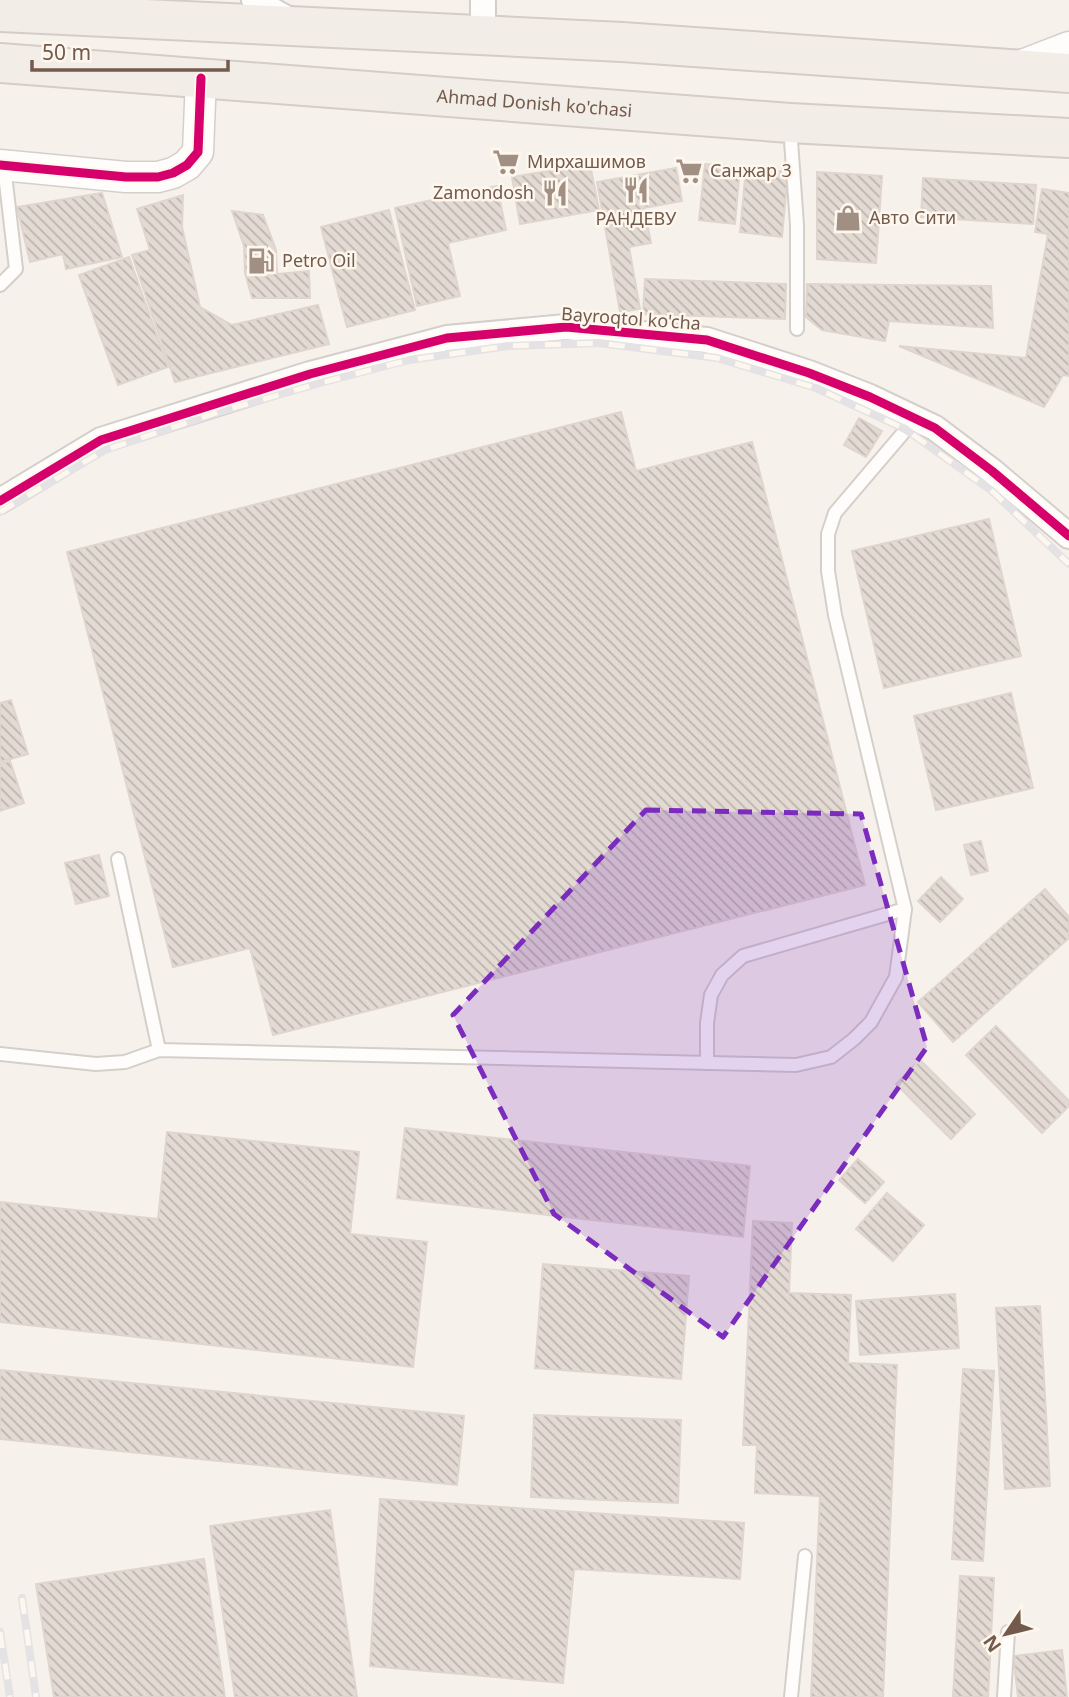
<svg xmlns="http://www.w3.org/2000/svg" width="1069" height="1697" font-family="'Noto Sans',sans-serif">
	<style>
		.building { fill: url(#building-back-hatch); stroke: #dfd5ce; stroke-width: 2 }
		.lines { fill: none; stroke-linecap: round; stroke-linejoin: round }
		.service-casing { stroke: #d5cfca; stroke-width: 16 }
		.minor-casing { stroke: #d5cfca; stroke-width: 28 }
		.tertiary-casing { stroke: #d5cfca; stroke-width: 33 }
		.primary-casing { stroke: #d5ccc7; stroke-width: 42 }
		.service { stroke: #fefdfc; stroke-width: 12 }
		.minor { stroke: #fefdfc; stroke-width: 24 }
		.tertiary { stroke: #fefdfc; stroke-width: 30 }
		.primary { stroke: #f2ede6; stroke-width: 38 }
		.rail-casing { stroke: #e4e2e4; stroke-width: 8 }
		.rail { stroke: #fef7ed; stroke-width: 5; stroke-dasharray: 16; stroke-linecap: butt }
		.cycleway-casing { stroke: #fef7ed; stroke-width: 13 }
		.cycleway { stroke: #d6006c; stroke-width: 9 }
		.marked { fill: #7b2cbf; fill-opacity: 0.2; stroke: #7b2cbf; stroke-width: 5; stroke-dasharray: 14 9; stroke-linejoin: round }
		.labels { text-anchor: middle; stroke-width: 5; stroke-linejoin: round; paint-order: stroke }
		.street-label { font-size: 18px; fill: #735a4d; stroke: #fef7ed }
		.poi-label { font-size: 18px; fill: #735a4d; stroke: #fef7ed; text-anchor: start }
	</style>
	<defs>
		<pattern id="building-back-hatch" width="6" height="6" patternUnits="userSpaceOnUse" patternTransform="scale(1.75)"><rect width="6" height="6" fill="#e2dad3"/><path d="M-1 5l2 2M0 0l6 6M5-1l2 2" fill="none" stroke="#bcb4ad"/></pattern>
	</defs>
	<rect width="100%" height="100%" fill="#f6f2eb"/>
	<g class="building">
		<path d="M590,164L599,210L520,224L512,177Z"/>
		<path d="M705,164L740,167L735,224L699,220Z"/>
		<path d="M676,168L682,201L644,208L651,243L629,247L640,309L620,312L597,182Z"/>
		<path d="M746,168L788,172L782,237L740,232Z"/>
		<path d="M817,172L882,176L876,263L817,259Z"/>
		<path d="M923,178L1036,185L1033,224L921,217Z"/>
		<path d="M497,186L506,230L448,243L460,296L417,306L395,208Z"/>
		<path d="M1042,189L1069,193V376L1063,375L1044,407L899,346L1026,358L1048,234L1035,232Z"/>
		<path d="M102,193L122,257L66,269L63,254L30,262L17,207Z"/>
		<path d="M183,195L182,227L200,307L232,325L318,305L329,344L175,382L132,255L150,250L137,209Z"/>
		<path d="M389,210L415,310L347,327L321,227Z"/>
		<path d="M232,211L263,215L276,250L277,274L309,271L310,298H252L245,273L244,246Z"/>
		<path d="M129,257L168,367L118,385L79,275Z"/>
		<path d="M645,279L786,284L785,319L643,314Z"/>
		<path d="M807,284L991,286L993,328L889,321L885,341L822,330L806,317Z"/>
		<path d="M621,412L636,471L752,442L865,885L273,1035L250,948L173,967L67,552Z"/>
		<path d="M859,418L882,431L866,457L844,445Z"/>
		<path d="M989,519L1021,656L884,688L852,551Z"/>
		<path d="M1011,693L1033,788L936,810L914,716Z"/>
		<path d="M11,700L28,754L0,762V703Z"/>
		<path d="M10,761L24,803L0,811V764Z"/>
		<path d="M981,841L988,871L971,875L964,845Z"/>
		<path d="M99,855L109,896L76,904L65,863Z"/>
		<path d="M941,877L963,899L940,922L918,901Z"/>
		<path d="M1045,889L1069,917V938L953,1042L918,1002Z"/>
		<path d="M996,1026L1069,1101V1106L1042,1133L966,1055Z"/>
		<path d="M920,1060L975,1114L951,1139L896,1084Z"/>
		<path d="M405,1128L750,1166L743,1237L397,1198Z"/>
		<path d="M167,1132L359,1152L350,1234L427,1242L413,1367L0,1322V1202L158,1219Z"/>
		<path d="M858,1159L884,1182L865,1203L839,1180Z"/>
		<path d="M887,1193L924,1225L893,1261L856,1229Z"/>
		<path d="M753,1221L792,1223L789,1293L851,1295L848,1363L897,1365L883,1697H811L820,1496L755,1493L757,1445H743Z"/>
		<path d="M543,1264L689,1276L681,1379L535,1368Z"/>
		<path d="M955,1294L959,1348L860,1355L856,1301Z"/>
		<path d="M1040,1306L1050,1486L1005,1489L996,1308Z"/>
		<path d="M963,1369L994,1371L983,1561L952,1559Z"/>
		<path d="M0,1370L464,1416L457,1485L0,1439Z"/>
		<path d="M534,1415L681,1420L678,1503L531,1497Z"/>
		<path d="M380,1499L744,1523L740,1579L574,1569L563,1683L370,1666Z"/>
		<path d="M330,1510L357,1697H235L210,1526Z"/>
		<path d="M204,1559L225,1697H54L36,1584Z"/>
		<path d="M960,1576L994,1578L988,1697H953Z"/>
		<path d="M1062,1650L1067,1697H1018L1013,1656Z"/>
	</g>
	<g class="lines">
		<g class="service-casing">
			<g id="service">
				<path d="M790,127L797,225V329"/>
				<path d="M0,285L16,269L4,166"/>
				<path d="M118,859L159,1050"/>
				<path d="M0,1054L96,1064L125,1062L159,1050L796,1065L831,1057L854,1039L871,1022L896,977L905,909L835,615L828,571V534L835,513L915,419"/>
				<path d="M707,1063V1023L711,995L722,975L743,956L905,909"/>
				<path d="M791,1697L805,1556"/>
				<path d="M1004,1697L1008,1632"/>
			</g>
		</g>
		<g class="minor-casing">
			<g id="minor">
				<path d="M254,0L293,22"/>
				<path d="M483,35V0"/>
				<path d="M0,501L101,440L310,374L447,338L566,327L707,340L809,373L870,397L935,428L992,471L1069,536"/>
			</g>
		</g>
		<g class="tertiary-casing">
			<g id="tertiary">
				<path d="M1017,67L1069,47"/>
				<path d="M0,165L126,177H158L173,173L187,165L198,152L201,78"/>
			</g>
		</g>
		<g class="primary-casing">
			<g id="primary">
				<path d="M0,12L622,42L1069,73"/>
				<path id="s1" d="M0,63L790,123L1069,138"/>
			</g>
		</g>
		<use href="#service" class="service"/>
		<use href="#minor" class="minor"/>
		<use href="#tertiary" class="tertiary"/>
		<use href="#primary" class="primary"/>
		<g class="rail-casing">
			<g id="rail">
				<path d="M0,512L105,450L219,412L320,383L409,360L508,346L599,343L717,358L816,388L905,429L992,491L1069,564"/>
				<path d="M22,1598L36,1697"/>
				<path d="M0,1632L10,1697"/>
			</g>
		</g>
		<use href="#rail" class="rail"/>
		<g class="cycleway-casing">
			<g id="cycleway">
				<path d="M0,165L126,177H158L173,173L187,165L198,152L201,78"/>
				<path d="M0,501L101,440L310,374L447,338L566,327L707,340L809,373L870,397L935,428L992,471L1069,536"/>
			</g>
		</g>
		<use href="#cycleway" class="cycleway"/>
	</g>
	<path class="marked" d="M646,810L861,814L927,1047L723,1337L554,1214L453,1015Z"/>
	<defs>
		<g id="supermarket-bare" transform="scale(2.1)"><path d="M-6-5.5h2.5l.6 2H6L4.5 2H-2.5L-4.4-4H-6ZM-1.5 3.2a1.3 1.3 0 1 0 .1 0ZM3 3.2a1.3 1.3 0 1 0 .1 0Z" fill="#a18f84" stroke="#fef7ed" stroke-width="2.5" paint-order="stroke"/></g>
		<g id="restaurant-bare" transform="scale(2.1)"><path d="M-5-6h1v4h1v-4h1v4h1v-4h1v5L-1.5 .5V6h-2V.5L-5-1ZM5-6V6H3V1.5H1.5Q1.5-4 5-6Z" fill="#a18f84" stroke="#fef7ed" stroke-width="2.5" paint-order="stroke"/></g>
		<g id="shop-bare" transform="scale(2.1)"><path d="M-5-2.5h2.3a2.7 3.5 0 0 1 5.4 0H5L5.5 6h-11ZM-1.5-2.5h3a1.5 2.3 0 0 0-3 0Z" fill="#a18f84" stroke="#fef7ed" stroke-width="2.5" paint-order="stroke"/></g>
		<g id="fuel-bare" transform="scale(2.1)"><path d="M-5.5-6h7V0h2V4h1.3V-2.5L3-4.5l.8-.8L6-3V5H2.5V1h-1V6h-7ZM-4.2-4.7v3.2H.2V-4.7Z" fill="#a18f84" stroke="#fef7ed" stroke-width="2.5" paint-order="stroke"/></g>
	</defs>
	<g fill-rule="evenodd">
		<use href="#supermarket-bare" x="506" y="162"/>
		<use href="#supermarket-bare" x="689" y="171"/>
		<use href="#restaurant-bare" x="636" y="190"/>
		<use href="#restaurant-bare" x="555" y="193"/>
		<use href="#shop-bare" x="848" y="218"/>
		<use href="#fuel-bare" x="261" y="261"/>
	</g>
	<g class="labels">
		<g class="street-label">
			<text dy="6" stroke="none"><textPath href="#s1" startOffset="536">Ahmad Donish ko'chasi</textPath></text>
			<text transform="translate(631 319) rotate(4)" y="6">Bayroqtol ko'cha</text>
		</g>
		<g class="poi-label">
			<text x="527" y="168">Мирхашимов</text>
			<text x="710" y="177">Санжар 3</text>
			<text x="534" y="199" text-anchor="end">Zamondosh</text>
			<text x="869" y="224">Авто Сити</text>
			<text x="636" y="225" text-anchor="middle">РАНДЕВУ</text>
			<text x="282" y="267">Petro Oil</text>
		</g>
	</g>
	<g transform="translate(1006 1634) rotate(235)" stroke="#fef7ed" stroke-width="5" paint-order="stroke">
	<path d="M0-5L12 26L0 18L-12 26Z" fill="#735a4d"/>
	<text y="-10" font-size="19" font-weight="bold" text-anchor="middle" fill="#735a4d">N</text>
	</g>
	<path d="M32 60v10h196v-10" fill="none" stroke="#735a4d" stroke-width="3.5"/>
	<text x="42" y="60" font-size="21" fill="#735a4d" stroke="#fef7ed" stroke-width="5" paint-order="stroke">50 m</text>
</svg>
